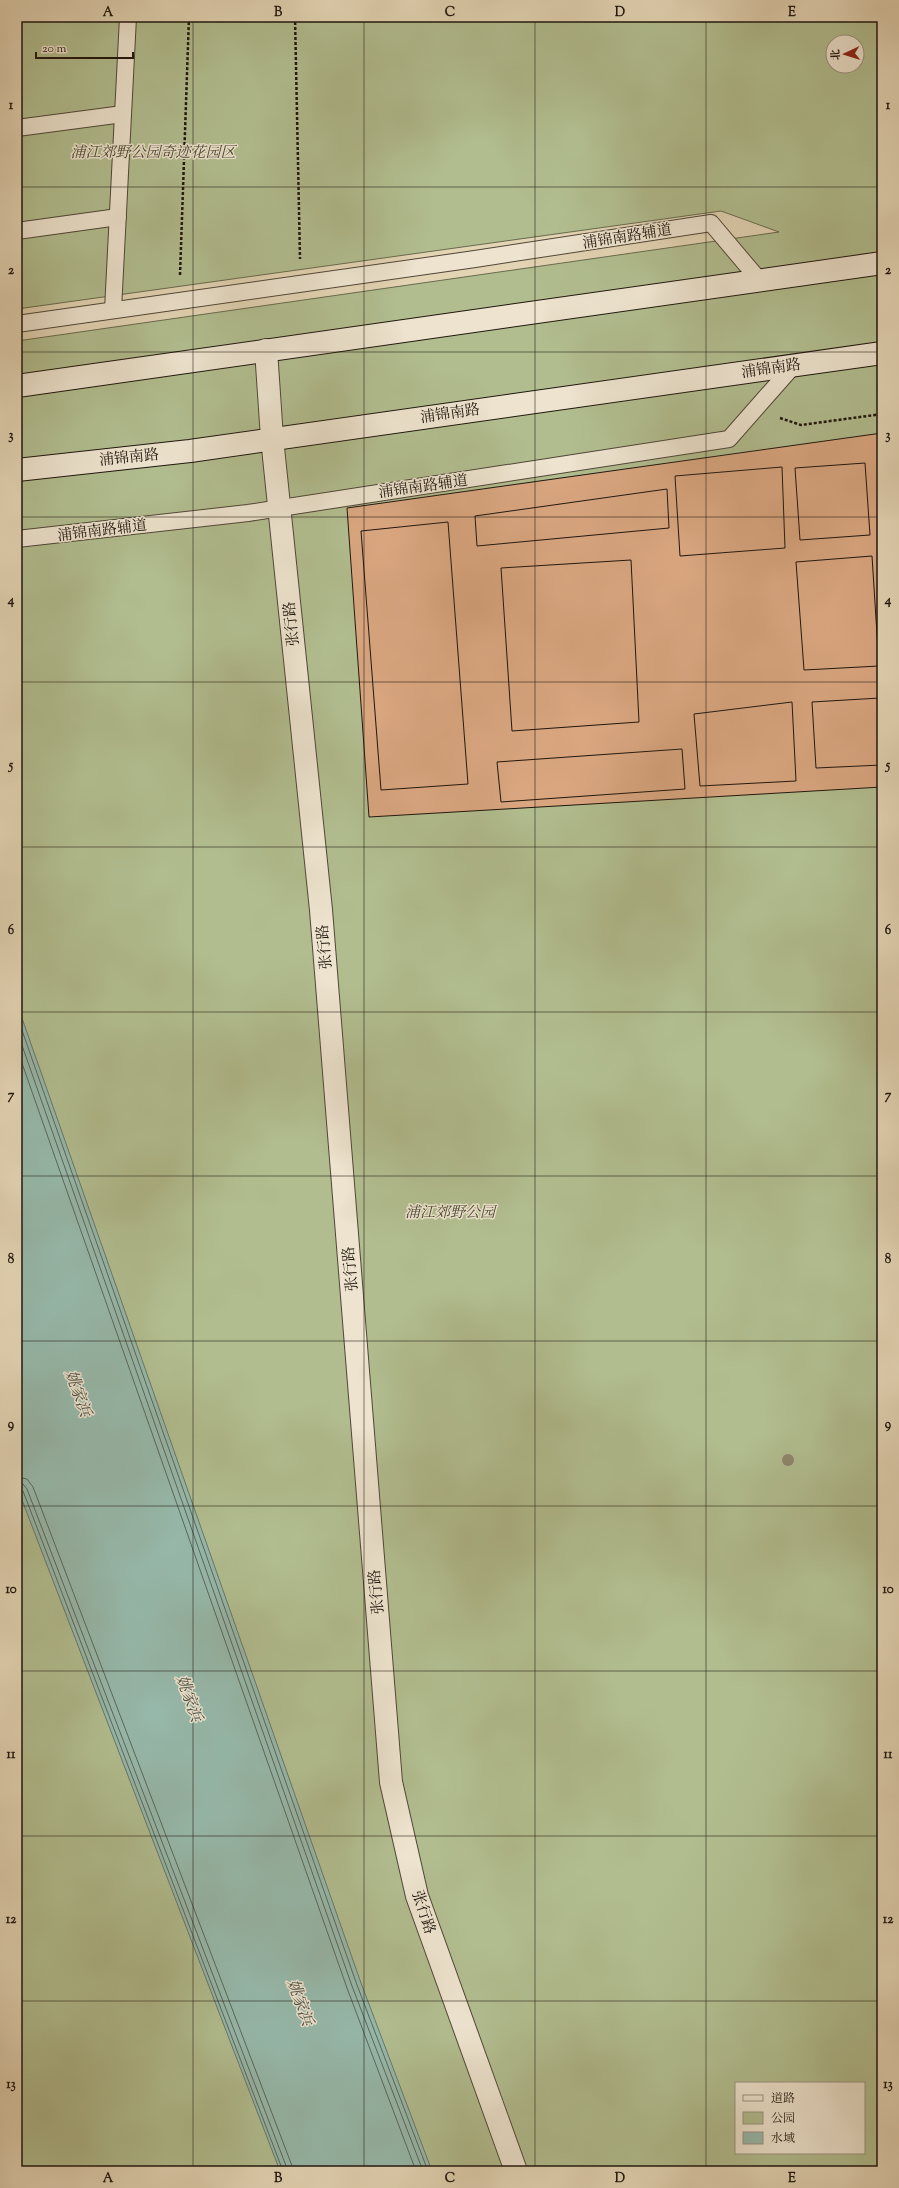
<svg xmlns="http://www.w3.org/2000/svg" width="899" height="2188" font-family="'Sorts Mill Goudy','Noto Serif SC',serif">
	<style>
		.green { fill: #b1bd8f; stroke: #686a4e; fill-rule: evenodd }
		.water { fill: #96b8aa; stroke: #66776c }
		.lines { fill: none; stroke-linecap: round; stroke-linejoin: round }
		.shore { stroke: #5a675c; stroke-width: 1 }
		.building { fill: #d9a680; stroke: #1f160e }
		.service-casing { stroke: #504638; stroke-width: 18 }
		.minor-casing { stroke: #504638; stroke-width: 24 }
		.secondary-casing { stroke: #1f160e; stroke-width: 24 }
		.path { stroke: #1f160e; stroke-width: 2.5; stroke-dasharray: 3 2; stroke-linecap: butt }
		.service { stroke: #ede3ce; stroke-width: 16 }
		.minor { stroke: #ede3ce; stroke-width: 22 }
		.secondary { stroke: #ede3ce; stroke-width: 22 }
		.tree { fill: #8f876e }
		.grid { fill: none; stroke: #1f160e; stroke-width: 1; stroke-opacity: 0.55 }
		.labels { text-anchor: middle; stroke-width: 3; stroke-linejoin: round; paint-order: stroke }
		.park-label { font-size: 15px; font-style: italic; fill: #4b4835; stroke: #ede3ce }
		.street-label { font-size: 15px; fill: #1f160e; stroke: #ede3ce }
		.water-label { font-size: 16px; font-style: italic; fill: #494f45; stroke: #ede3ce }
		.neatline { fill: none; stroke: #1f160e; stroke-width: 1.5 }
		.grid-label { font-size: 13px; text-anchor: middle; font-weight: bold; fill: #1f160e }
	</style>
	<rect width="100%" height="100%" fill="#e3d4b4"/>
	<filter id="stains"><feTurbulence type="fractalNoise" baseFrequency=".005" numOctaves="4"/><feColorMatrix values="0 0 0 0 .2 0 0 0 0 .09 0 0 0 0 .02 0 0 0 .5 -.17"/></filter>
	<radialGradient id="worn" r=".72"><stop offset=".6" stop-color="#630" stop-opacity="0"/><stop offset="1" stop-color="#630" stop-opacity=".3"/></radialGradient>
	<path class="green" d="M17,17H882V2171H17V341L779,232L721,211L17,309ZM833,42H857V66H833ZM736,2083H864V2153H736Z"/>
	<path class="water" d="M17,1004L361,1983L432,2171H280L17,1487Z"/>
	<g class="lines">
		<g class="shore">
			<path d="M17,1016L357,1985L428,2171"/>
			<path d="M17,1031L352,1986L423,2171"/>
			<path d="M17,1049L347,1988L416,2171"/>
			<path d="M17,1477L27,1479L33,1487L294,2171"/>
			<path d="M17,1483L23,1484L27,1489L288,2171"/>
			<path d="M17,1488L23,1491L283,2171"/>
		</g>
	</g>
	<g class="building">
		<path d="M882,433V787L369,817L347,508Z"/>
		<path d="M865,463L870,535L800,540L795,468Z"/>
		<path d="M782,467L785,548L680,556L675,476Z"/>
		<path d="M667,489L669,528L477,546L475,516Z"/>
		<path d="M448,522L468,784L381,790L361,531Z"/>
		<path d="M872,556L879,666L804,670L796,562Z"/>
		<path d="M631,560L639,722L512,731L501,568Z"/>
		<path d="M880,698L882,765L816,768L812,702Z"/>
		<path d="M792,702L796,781L700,786L694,714Z"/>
		<path d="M682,749L685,789L501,802L497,762Z"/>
	</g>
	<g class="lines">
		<g class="service-casing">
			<g id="service">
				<path d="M17,128L123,114"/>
				<path d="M17,231L118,217"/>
				<path d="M113,310L128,17"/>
				<path d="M17,324L475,259L711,223L760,281"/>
				<path d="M17,539L248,513L729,439L795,364"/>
			</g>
		</g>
		<g class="minor-casing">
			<path id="minor" d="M266,350L272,438L321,910L391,1782L417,1896L516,2171"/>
		</g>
		<g class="secondary-casing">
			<g id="secondary">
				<path d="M17,386L882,263"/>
				<path d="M17,470L190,451L882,353"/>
			</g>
		</g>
		<g class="path">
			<path d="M295,17L300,259"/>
			<path d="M180,275L189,17"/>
			<path d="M780,418L801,425L882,414"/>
		</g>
		<use href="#service" class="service"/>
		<use href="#minor" class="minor"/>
		<use href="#secondary" class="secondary"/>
	</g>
	<circle class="tree" cx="788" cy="1460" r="6"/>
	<path class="grid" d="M193,17V2171M364,17V2171M535,17V2171M706,17V2171M17,187H882M17,352H882M17,517H882M17,682H882M17,847H882M17,1012H882M17,1176H882M17,1341H882M17,1506H882M17,1671H882M17,1836H882M17,2001H882"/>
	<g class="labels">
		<g class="park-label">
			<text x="153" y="157">浦江郊野公园奇迹花园区</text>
			<text x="450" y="1217">浦江郊野公园</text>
		</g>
		<g class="street-label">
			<text transform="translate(627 236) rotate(-9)" y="5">浦锦南路辅道</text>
			<text transform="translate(771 368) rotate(-8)" y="5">浦锦南路</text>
			<text transform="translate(450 413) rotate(-8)" y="5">浦锦南路</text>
			<text transform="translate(129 457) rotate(-6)" y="5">浦锦南路</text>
			<text transform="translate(423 486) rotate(-8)" y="5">浦锦南路辅道</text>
			<text transform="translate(102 530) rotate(-7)" y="5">浦锦南路辅道</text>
			<text transform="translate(291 624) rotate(-96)" y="5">张行路</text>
			<text transform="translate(324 947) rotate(-95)" y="5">张行路</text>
			<text transform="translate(350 1269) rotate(-95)" y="5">张行路</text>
			<text transform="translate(376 1592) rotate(-95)" y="5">张行路</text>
			<text transform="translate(424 1912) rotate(72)" y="5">张行路</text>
		</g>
		<g class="water-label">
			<text transform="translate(79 1393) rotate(70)" y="6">姚家浜</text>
			<text transform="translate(190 1698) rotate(70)" y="6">姚家浜</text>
			<text transform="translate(301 2002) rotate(70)" y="6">姚家浜</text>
		</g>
	</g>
	<rect width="899" height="2188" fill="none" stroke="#e3d4b4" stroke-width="44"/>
	<rect x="735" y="2082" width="130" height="72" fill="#ede3ce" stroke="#9b9181"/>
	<rect x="743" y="2095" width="20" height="6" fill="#ede3ce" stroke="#9b9181"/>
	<text x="771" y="2102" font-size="12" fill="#1f160e">道路</text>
	<rect x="743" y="2112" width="20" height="12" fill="#b1bd8f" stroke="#9b9181"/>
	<text x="771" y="2122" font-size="12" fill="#1f160e">公园</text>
	<rect x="743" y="2132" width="20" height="12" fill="#96b8aa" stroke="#9b9181"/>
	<text x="771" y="2142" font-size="12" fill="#1f160e">水域</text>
	<g transform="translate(845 54) rotate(266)"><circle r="19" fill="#ede3ce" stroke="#9b9181"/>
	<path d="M0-3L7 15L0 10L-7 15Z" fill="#8f2418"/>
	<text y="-6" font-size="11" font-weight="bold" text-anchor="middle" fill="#1f160e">北</text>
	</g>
	<path d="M36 52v6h97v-6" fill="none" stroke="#1f160e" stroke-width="2"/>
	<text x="42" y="52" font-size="12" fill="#1f160e" stroke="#ede3ce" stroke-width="3" paint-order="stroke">20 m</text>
	<rect x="22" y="22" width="855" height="2144" class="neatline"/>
	<g class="grid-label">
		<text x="108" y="16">A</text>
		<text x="278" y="16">B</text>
		<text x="450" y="16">C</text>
		<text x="620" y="16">D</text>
		<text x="792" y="16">E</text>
		<text x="11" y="109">1</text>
		<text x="888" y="109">1</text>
		<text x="11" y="274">2</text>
		<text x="888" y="274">2</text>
		<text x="11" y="439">3</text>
		<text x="888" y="439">3</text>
		<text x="11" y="604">4</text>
		<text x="888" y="604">4</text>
		<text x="11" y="769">5</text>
		<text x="888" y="769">5</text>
		<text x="11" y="934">6</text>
		<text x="888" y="934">6</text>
		<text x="11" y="1099">7</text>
		<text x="888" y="1099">7</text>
		<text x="11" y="1263">8</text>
		<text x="888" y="1263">8</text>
		<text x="11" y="1428">9</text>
		<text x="888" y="1428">9</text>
		<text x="11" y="1593">10</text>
		<text x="888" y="1593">10</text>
		<text x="11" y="1758">11</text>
		<text x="888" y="1758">11</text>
		<text x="11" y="1923">12</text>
		<text x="888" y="1923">12</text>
		<text x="11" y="2088">13</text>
		<text x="888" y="2088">13</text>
		<text x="108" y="2182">A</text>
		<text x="278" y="2182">B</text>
		<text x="450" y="2182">C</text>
		<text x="620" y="2182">D</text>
		<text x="792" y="2182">E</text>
	</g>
	<rect width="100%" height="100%" filter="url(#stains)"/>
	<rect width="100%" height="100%" fill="url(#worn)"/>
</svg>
